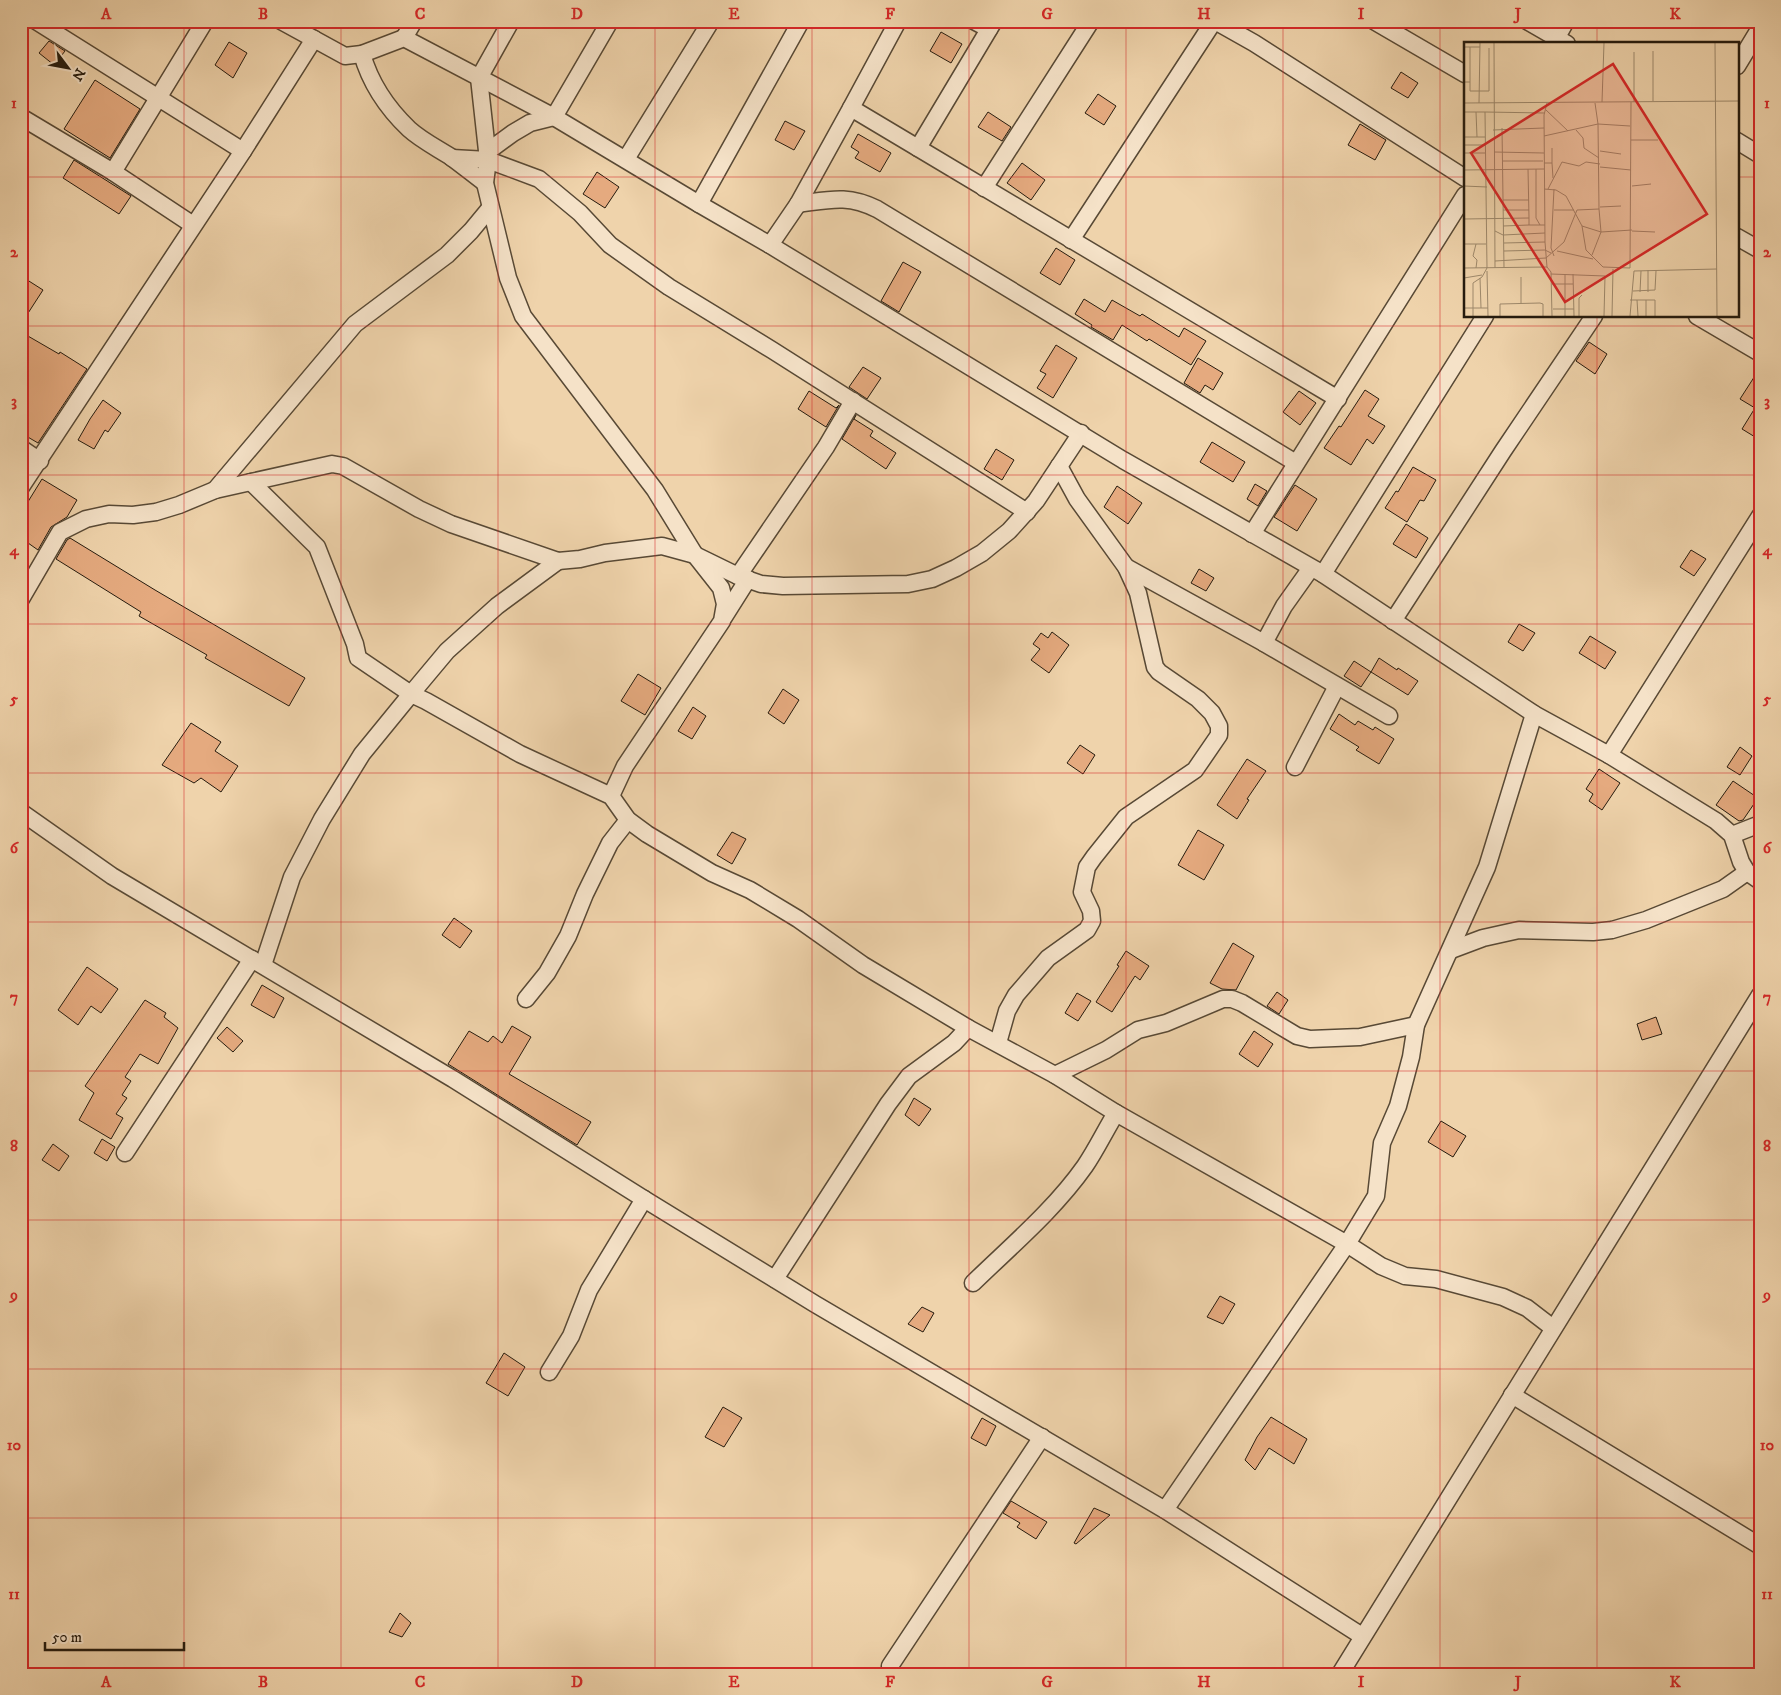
<svg xmlns="http://www.w3.org/2000/svg" width="1781" height="1695" font-family="'IM FELL DW Pica',serif">
	<style>
		.building { fill: #e5aa7f; stroke: #251b0e }
		.lines { fill: none; stroke-linecap: round; stroke-linejoin: round }
		.minor-casing { stroke: #584935; stroke-width: 19 }
		.minor { stroke: #f5e2c8; stroke-width: 16 }
		.grid { fill: none; stroke: #d62828; stroke-width: 1; stroke-opacity: 0.55 }
		.inset-road { fill: none; stroke: #9e896c; stroke-width: 1 }
		.view { fill: #d62828; fill-opacity: 0.15; stroke: #d62828; stroke-width: 2.5 }
		.inset-edge { fill: none; stroke: #251b0e; stroke-width: 2.5 }
		.neatline { fill: none; stroke: #d62828; stroke-width: 2 }
		.grid-label { font-size: 16px; text-anchor: middle; font-weight: bold; fill: #d62828 }
	</style>
	<rect width="100%" height="100%" fill="#efd3ab"/>
	<filter id="stains"><feTurbulence type="fractalNoise" baseFrequency=".004" numOctaves="4"/><feColorMatrix values="0 0 0 0 .2 0 0 0 0 .09 0 0 0 0 .02 0 0 0 .5 -.17"/></filter>
	<radialGradient id="worn" r=".72"><stop offset=".6" stop-color="#630" stop-opacity="0"/><stop offset="1" stop-color="#630" stop-opacity=".3"/></radialGradient>
	<g class="building">
		<path d="M941,32L962,44L951,63L930,51Z"/>
		<path d="M49,41L65,51L54,65L39,53Z"/>
		<path d="M229,42L247,53L233,78L215,65Z"/>
		<path d="M1401,72L1418,83L1408,98L1391,88Z"/>
		<path d="M95,80L140,109L110,158L64,129Z"/>
		<path d="M1098,94L1116,106L1104,125L1085,113Z"/>
		<path d="M988,112L1011,127L1002,141L978,127Z"/>
		<path d="M785,121L805,131L794,150L775,140Z"/>
		<path d="M1360,124L1386,140L1375,160L1348,145Z"/>
		<path d="M858,134L891,153L880,172L855,158L859,152L851,147Z"/>
		<path d="M74,160L131,196L119,214L63,178Z"/>
		<path d="M1022,163L1045,180L1031,200L1007,183Z"/>
		<path d="M597,172L619,187L605,208L583,194Z"/>
		<path d="M1056,248L1075,260L1060,285L1040,273Z"/>
		<path d="M903,262L921,272L899,312L881,301Z"/>
		<path d="M21,276L43,290L21,324Z"/>
		<path d="M1084,299L1105,312L1112,300L1140,316L1142,314L1179,337L1184,328L1206,341L1191,365L1149,339L1147,341L1122,325L1113,340L1091,327L1092,325L1075,314Z"/>
		<path d="M21,332L59,354L60,352L87,369L38,443L21,433Z"/>
		<path d="M1589,342L1607,354L1595,374L1576,361Z"/>
		<path d="M1056,345L1077,358L1053,398L1037,388L1046,374L1040,371Z"/>
		<path d="M1198,358L1223,373L1213,390L1205,385L1200,393L1184,383Z"/>
		<path d="M863,367L881,378L867,399L849,387Z"/>
		<path d="M1760,368V440L1742,429L1755,408L1740,399Z"/>
		<path d="M1365,390L1379,399L1368,416L1385,426L1373,444L1367,439L1351,465L1324,448L1339,426L1341,427Z"/>
		<path d="M809,391L836,408L839,405L826,427L798,409Z"/>
		<path d="M1299,391L1316,403L1300,425L1283,412Z"/>
		<path d="M103,400L121,413L108,432L105,430L94,449L78,440L90,419Z"/>
		<path d="M856,415L854,419L873,431L870,436L896,453L886,469L842,439Z"/>
		<path d="M1212,442L1245,462L1233,482L1200,462Z"/>
		<path d="M996,449L1014,460L1002,480L984,469Z"/>
		<path d="M1413,467L1436,480L1424,501L1420,500L1407,522L1385,508L1396,491L1398,492Z"/>
		<path d="M42,479L77,500L67,517L51,527L38,550L21,538V513Z"/>
		<path d="M1255,484L1267,491L1258,506L1247,499Z"/>
		<path d="M1295,485L1317,499L1297,531L1274,517Z"/>
		<path d="M1117,486L1142,503L1128,524L1104,507Z"/>
		<path d="M1406,524L1428,538L1416,558L1393,544Z"/>
		<path d="M70,538L155,590L305,678L289,706L205,658L207,655L139,616L141,612L56,559L67,540Z"/>
		<path d="M1691,550L1706,559L1694,576L1680,567Z"/>
		<path d="M1199,569L1214,578L1206,591L1191,583Z"/>
		<path d="M1519,624L1535,633L1523,651L1508,642Z"/>
		<path d="M1052,632L1069,645L1049,673L1031,660L1040,649L1033,644L1041,633L1048,638Z"/>
		<path d="M1590,636L1616,652L1605,669L1579,653Z"/>
		<path d="M1379,658L1397,670L1398,668L1418,681L1408,695L1371,672Z"/>
		<path d="M1354,661L1371,672L1361,687L1344,676Z"/>
		<path d="M638,674L661,688L645,715L621,701Z"/>
		<path d="M783,689L799,700L784,724L768,713Z"/>
		<path d="M693,707L706,716L692,739L678,731Z"/>
		<path d="M1339,714L1355,725L1358,721L1373,730L1375,727L1394,739L1379,764L1356,750L1359,747L1330,729Z"/>
		<path d="M191,723L221,742L215,751L238,766L221,792L201,778L194,783L162,765Z"/>
		<path d="M1080,745L1095,755L1083,774L1067,763Z"/>
		<path d="M1740,747L1752,756L1740,775L1727,767Z"/>
		<path d="M1247,759L1266,771L1247,799L1249,800L1237,819L1217,805Z"/>
		<path d="M1599,769L1620,783L1602,810L1589,801L1593,794L1586,789Z"/>
		<path d="M1733,781L1758,798L1743,820L1739,821L1716,805Z"/>
		<path d="M1198,830L1224,845L1204,880L1178,865Z"/>
		<path d="M732,832L746,839L732,864L717,855Z"/>
		<path d="M454,918L472,931L460,948L442,935Z"/>
		<path d="M1233,943L1254,956L1236,990L1222,989L1210,983Z"/>
		<path d="M1126,951L1149,966L1140,980L1135,976L1112,1012L1096,1002L1119,966L1117,965Z"/>
		<path d="M87,967L118,989L101,1013L91,1006L78,1025L58,1010Z"/>
		<path d="M262,985L284,998L274,1018L251,1005Z"/>
		<path d="M1277,992L1288,1000L1279,1014L1267,1006Z"/>
		<path d="M1077,993L1091,1001L1078,1021L1065,1013Z"/>
		<path d="M145,1000L166,1013L164,1017L178,1028L158,1064L140,1054L125,1077L131,1081L122,1095L127,1098L116,1114L123,1118L111,1139L79,1120L94,1093L85,1086Z"/>
		<path d="M1656,1017L1662,1034L1642,1040L1637,1024Z"/>
		<path d="M512,1026L531,1037L509,1074L591,1122L577,1145L448,1064L469,1031L488,1042L493,1036L502,1043Z"/>
		<path d="M227,1027L243,1041L233,1052L217,1038Z"/>
		<path d="M1254,1031L1273,1044L1258,1067L1239,1054Z"/>
		<path d="M914,1098L931,1109L919,1126L905,1115Z"/>
		<path d="M1441,1121L1466,1136L1453,1157L1428,1142Z"/>
		<path d="M102,1139L115,1147L107,1161L94,1153Z"/>
		<path d="M53,1144L69,1156L59,1171L42,1160Z"/>
		<path d="M1220,1296L1235,1304L1223,1324L1207,1317Z"/>
		<path d="M922,1307L934,1313L923,1332L908,1324Z"/>
		<path d="M504,1353L525,1367L508,1396L486,1383Z"/>
		<path d="M723,1407L742,1418L724,1447L705,1437Z"/>
		<path d="M1271,1417L1307,1439L1294,1464L1269,1448L1255,1470L1245,1460L1257,1437Z"/>
		<path d="M982,1418L996,1426L986,1446L971,1438Z"/>
		<path d="M1011,1501L1047,1522L1036,1539L1017,1527L1020,1523L1003,1513Z"/>
		<path d="M1094,1508L1110,1515L1076,1544L1074,1543Z"/>
		<path d="M400,1613L411,1623L402,1637L389,1632Z"/>
	</g>
	<g class="lines">
		<g class="minor-casing">
			<g id="minor">
				<path d="M36,21L243,151"/>
				<path d="M281,21L345,56L362,54L404,38L554,117L699,204L770,245L1123,460L1323,574L1534,714L1609,755L1716,821L1732,835L1741,862L1747,872L1760,881"/>
				<path d="M511,21L479,78L488,160L485,183L508,278L523,316L655,490L695,555L721,588L725,604L722,621L625,766L611,796"/>
				<path d="M898,21L851,108L918,148L994,21"/>
				<path d="M974,21L989,29"/>
				<path d="M1215,21L1254,43L1465,178"/>
				<path d="M1374,21L1465,74"/>
				<path d="M1527,21L1567,44"/>
				<path d="M404,38L414,21"/>
				<path d="M1553,44L1566,21"/>
				<path d="M362,54C370,82 387,108 409,129C421,140 437,148 451,157C462,165 473,174 485,183"/>
				<path d="M1737,66L1760,28"/>
				<path d="M21,117L113,172L193,225"/>
				<path d="M1737,141L1760,155"/>
				<path d="M918,148L1338,399"/>
				<path d="M487,152L513,133L530,123L554,117L610,21"/>
				<path d="M452,158L488,160L539,179L580,213L610,245L669,287L772,350L1027,512"/>
				<path d="M626,159L711,21"/>
				<path d="M113,172L205,21"/>
				<path d="M984,188L1091,21"/>
				<path d="M699,204L801,21"/>
				<path d="M798,204C829,200 847,194 877,209L1296,463"/>
				<path d="M1737,237L1760,250"/>
				<path d="M1071,240L1214,21"/>
				<path d="M770,245L798,204L851,108"/>
				<path d="M1697,316L1760,353"/>
				<path d="M21,448L40,461"/>
				<path d="M251,482L317,547L355,644L358,658L411,694L447,651L497,606L558,561"/>
				<path d="M21,487L243,151L314,39"/>
				<path d="M215,490L355,324L447,255L471,231L490,208"/>
				<path d="M1252,534L1465,195"/>
				<path d="M1126,567L1264,643"/>
				<path d="M1311,568L1284,606L1264,643L1389,716"/>
				<path d="M1323,574L1485,316"/>
				<path d="M738,576L826,447L853,401"/>
				<path d="M21,599L60,532L86,519L109,514L133,515L156,512L179,505L215,490L332,464L343,466L419,509L451,524L558,561L580,559L605,553L662,546L695,555L738,576L761,584L783,586L908,584L932,579L956,568L982,553L1009,531L1036,501L1081,433"/>
				<path d="M724,617L748,579"/>
				<path d="M1393,621L1503,451L1594,316"/>
				<path d="M1534,714L1487,867L1416,1025L1411,1057L1398,1106L1382,1143L1376,1196L1347,1244L1381,1266L1405,1276L1436,1279L1503,1297L1527,1308L1553,1328"/>
				<path d="M1609,755L1760,516"/>
				<path d="M1295,767L1337,686"/>
				<path d="M21,812L112,876L453,1079L644,1199L815,1304L1165,1510L1362,1636"/>
				<path d="M1732,835L1760,824"/>
				<path d="M1451,950L1483,938L1519,930L1593,932L1612,930L1646,920L1723,889L1747,872"/>
				<path d="M263,965L292,877L322,819L362,754L411,694L426,701L520,754L611,796L628,820L647,834L712,873L750,890L798,919L863,965L968,1028L1055,1075L1116,1113L1347,1244L1165,1510"/>
				<path d="M526,999L547,973L568,936L585,894L610,843L628,820"/>
				<path d="M998,1043L1007,1011L1016,995L1048,958L1087,930L1092,921L1091,911L1082,892L1087,867L1094,857L1126,817L1195,770L1219,735V726L1212,713L1198,699L1159,672L1155,667L1138,593L1126,567L1077,499L1059,466"/>
				<path d="M1055,1075L1106,1050L1138,1030L1166,1023L1223,999H1232L1242,1003L1297,1036L1310,1039L1360,1037L1416,1025"/>
				<path d="M125,1153L252,959"/>
				<path d="M775,1279L888,1104L909,1076L954,1043L968,1028"/>
				<path d="M973,1283C1011,1246 1054,1210 1085,1166C1096,1150 1105,1131 1116,1113"/>
				<path d="M549,1372L571,1336L589,1290L644,1199"/>
				<path d="M1512,1395L1760,1546"/>
				<path d="M890,1666L1042,1437"/>
				<path d="M1340,1674L1760,995"/>
			</g>
		</g>
		<use href="#minor" class="minor"/>
	</g>
	<path class="grid" d="M184,21V1674M341,21V1674M498,21V1674M655,21V1674M812,21V1674M969,21V1674M1126,21V1674M1283,21V1674M1440,21V1674M1597,21V44M21,177H1465M1737,177H1760M1597,316V1674M21,326H1760M21,475H1760M21,624H1760M21,773H1760M21,922H1760M21,1071H1760M21,1220H1760M21,1369H1760M21,1518H1760"/>
	<g transform="translate(1464 42)">
		<rect width="275" height="275" fill="#efd3ab"/>
		<path class="inset-road" d="M30,1L31,226M251,1L253,274M0,5H16M189,9V59M0,40H6V49H25V6M6,40V5M138,60L140,1M170,60V10M0,61L275,59M15,61L16,1M83,61L80,73L81,200L83,225L87,230L88,274M82,68L104,89M0,70H21L23,226L18,235L9,241V274M12,70L13,95M21,70L80,71M166,84L134,82L135,167L137,190L168,188M38,86L40,226M29,88L80,86M112,88L119,96L120,106L135,116M80,94L134,82L131,61M0,95H21M167,98H194M0,103H21M136,109L157,112M30,110L80,111M0,111H21M39,119H79M80,121H88V106M88,121L89,136M136,125L167,128M64,127L65,176M72,127V176L76,183M0,128L80,127M0,144L23,145M168,144L187,142M80,147L92,148L102,154L118,184L122,208L139,225L166,226L167,60M84,147L98,120L115,124L122,120L136,122M90,147L87,206L90,214M39,158H65M136,165L157,164M39,168H65M90,168H110M0,177L65,176V183L39,184M65,183H81M118,184L137,190L128,213M31,189L39,193L81,191M168,189L191,190M40,201L81,200M0,202H22M40,209L81,208L87,211M93,209L129,217M31,219L82,216L100,200L113,168L135,167M0,226L83,225M12,226L13,218L9,214L12,202M184,228V250M23,229L24,274M87,232L141,234L140,274M101,232V274M109,232L110,274M0,236L18,233M16,236L17,266M88,242H109M169,249L191,248L192,229M176,250L177,229M166,258H191V274M173,258L174,274M182,258V274M57,262V235M0,266H24M89,267H110M36,274V262L76,261L79,262V274M115,274V256L118,253M148,274L149,227M166,274L170,229L253,227"/>
		<path class="view" d="M149,22L243,172L101,260L7,111Z"/>
		<rect width="275" height="275" class="inset-edge"/>
	</g>
	<rect width="1781" height="1695" fill="none" stroke="#efd3ab" stroke-width="55"/>
	<g transform="translate(68 68) rotate(122)" stroke="#f5e2c8" stroke-width="4" paint-order="stroke">
	<path d="M0-4L9 19L0 12L-9 19Z" fill="#251b0e"/>
	<text y="-8" font-size="14" font-weight="bold" text-anchor="middle" fill="#251b0e">N</text>
	</g>
	<path d="M45 1642v8h139v-8" fill="none" stroke="#251b0e" stroke-width="2.5"/>
	<text x="52" y="1642" font-size="15" fill="#251b0e" stroke="#f5e2c8" stroke-width="4" paint-order="stroke">50 m</text>
	<rect x="28" y="28" width="1726" height="1640" class="neatline"/>
	<g class="grid-label">
		<text x="106" y="19">A</text>
		<text x="263" y="19">B</text>
		<text x="420" y="19">C</text>
		<text x="577" y="19">D</text>
		<text x="734" y="19">E</text>
		<text x="890" y="19">F</text>
		<text x="1047" y="19">G</text>
		<text x="1204" y="19">H</text>
		<text x="1361" y="19">I</text>
		<text x="1518" y="19">J</text>
		<text x="1675" y="19">K</text>
		<text x="14" y="108">1</text>
		<text x="1767" y="108">1</text>
		<text x="14" y="257">2</text>
		<text x="1767" y="257">2</text>
		<text x="14" y="406">3</text>
		<text x="1767" y="406">3</text>
		<text x="14" y="555">4</text>
		<text x="1767" y="555">4</text>
		<text x="14" y="704">5</text>
		<text x="1767" y="704">5</text>
		<text x="14" y="853">6</text>
		<text x="1767" y="853">6</text>
		<text x="14" y="1002">7</text>
		<text x="1767" y="1002">7</text>
		<text x="14" y="1151">8</text>
		<text x="1767" y="1151">8</text>
		<text x="14" y="1300">9</text>
		<text x="1767" y="1300">9</text>
		<text x="14" y="1450">10</text>
		<text x="1767" y="1450">10</text>
		<text x="14" y="1599">11</text>
		<text x="1767" y="1599">11</text>
		<text x="106" y="1687">A</text>
		<text x="263" y="1687">B</text>
		<text x="420" y="1687">C</text>
		<text x="577" y="1687">D</text>
		<text x="734" y="1687">E</text>
		<text x="890" y="1687">F</text>
		<text x="1047" y="1687">G</text>
		<text x="1204" y="1687">H</text>
		<text x="1361" y="1687">I</text>
		<text x="1518" y="1687">J</text>
		<text x="1675" y="1687">K</text>
	</g>
	<rect width="100%" height="100%" filter="url(#stains)"/>
	<rect width="100%" height="100%" fill="url(#worn)"/>
</svg>
